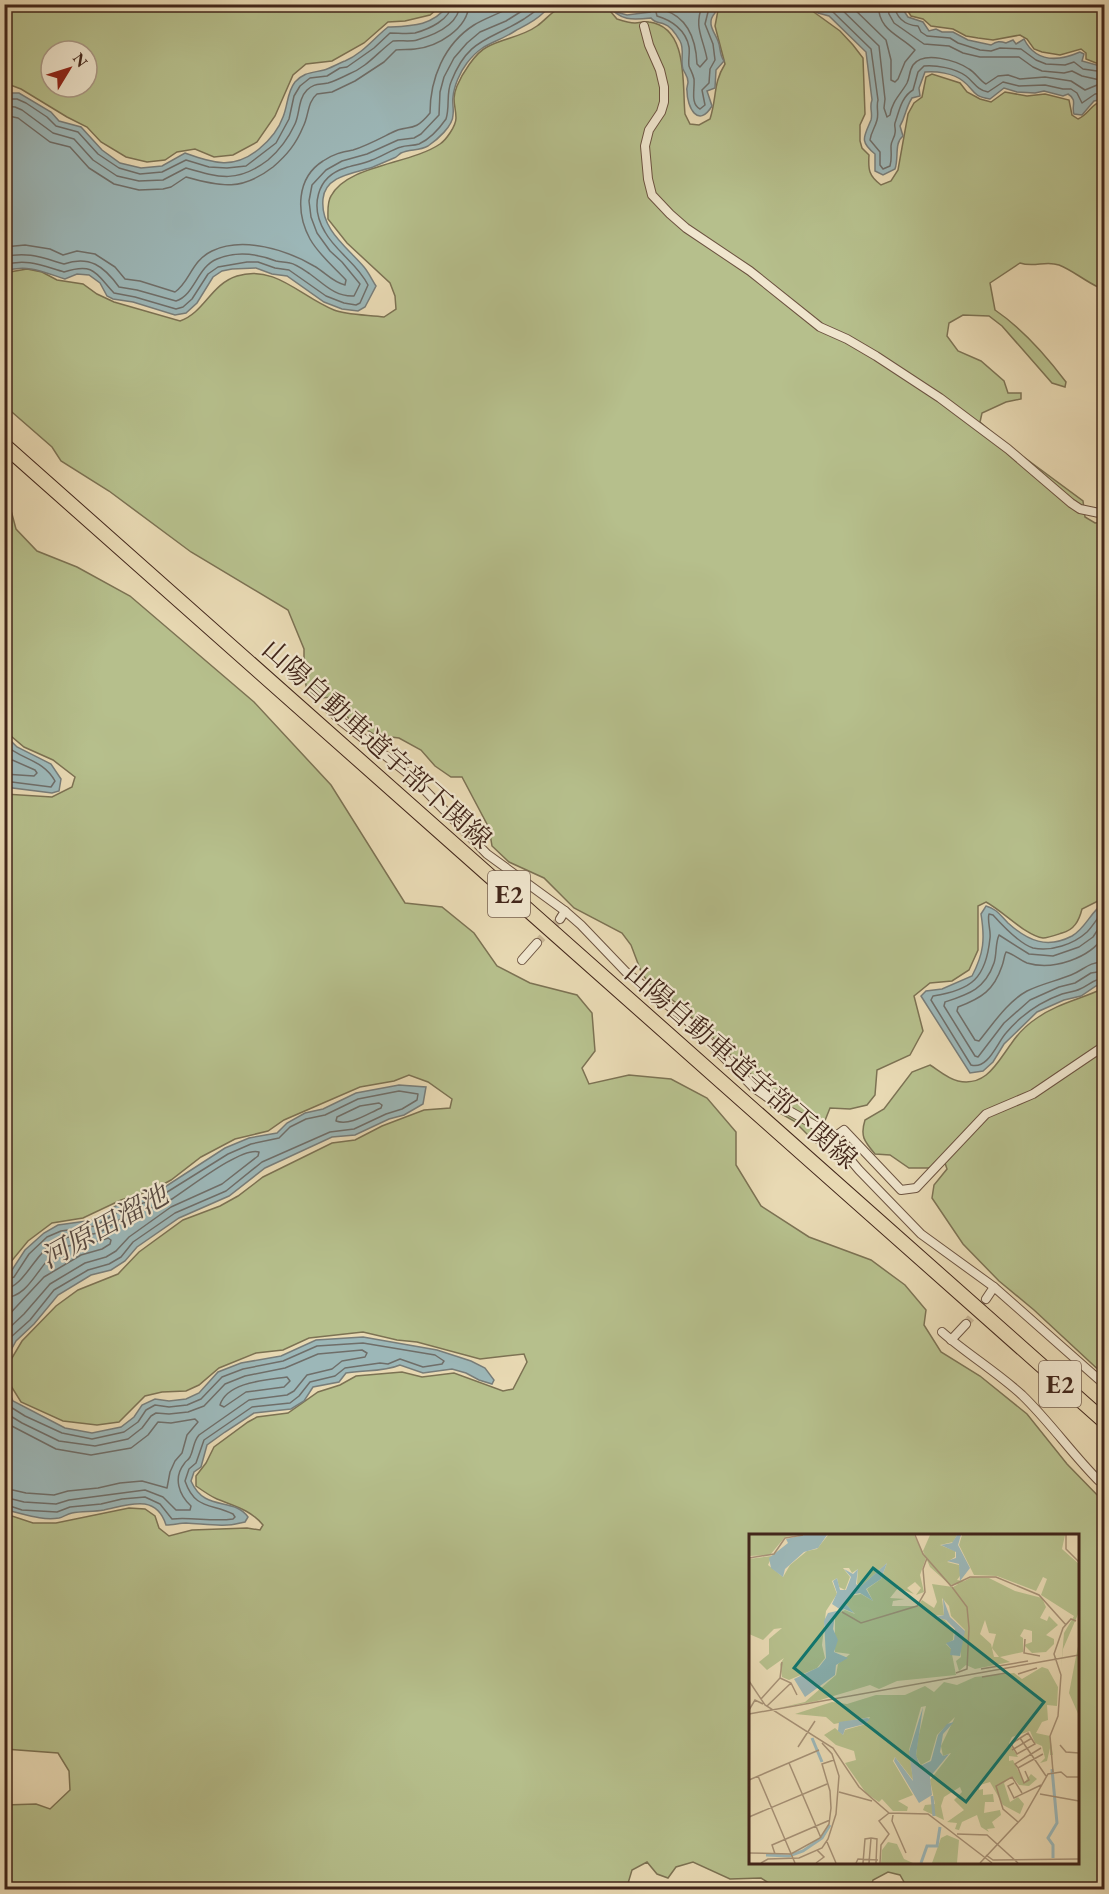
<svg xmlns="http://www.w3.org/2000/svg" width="1109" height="1894" font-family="'EB Garamond','Noto Serif JP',serif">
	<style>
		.green { fill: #b6bf8c; stroke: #7c7253; stroke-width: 1.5; fill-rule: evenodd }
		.water { fill: #9cb7b8; stroke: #787d79; stroke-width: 1.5 }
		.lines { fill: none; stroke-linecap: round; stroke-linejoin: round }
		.shore { stroke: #6f6e69; stroke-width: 1.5 }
		.street-tunnel { stroke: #c7b594; stroke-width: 8; stroke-dasharray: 8 4; stroke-linecap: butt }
		.street-casing { stroke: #6c5340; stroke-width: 10 }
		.highway-casing { stroke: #42261a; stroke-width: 16 }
		.street { stroke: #f0e6ce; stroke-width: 8 }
		.highway { stroke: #e8d9b3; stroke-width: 14 }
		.labels { text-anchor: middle; stroke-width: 4.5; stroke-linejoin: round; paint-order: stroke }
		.shield { fill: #f0e6ce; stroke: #766050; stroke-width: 1.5 }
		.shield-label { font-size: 26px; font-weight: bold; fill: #42261a }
		.street-label { font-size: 27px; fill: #42261a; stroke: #f0e6ce }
		.water-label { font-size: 28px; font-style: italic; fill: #584a42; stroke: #f0e6ce }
		.inset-river { fill: none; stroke: #9cb7b8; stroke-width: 3 }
		.inset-road { fill: none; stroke: #a69176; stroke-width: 1.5 }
		.view { fill: #0f766e; fill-opacity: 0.15; stroke: #0f766e; stroke-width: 3 }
		.inset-edge { fill: none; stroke: #42261a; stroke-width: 3 }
	</style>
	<rect width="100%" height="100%" fill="#e8d9b3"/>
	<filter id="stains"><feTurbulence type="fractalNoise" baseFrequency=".00333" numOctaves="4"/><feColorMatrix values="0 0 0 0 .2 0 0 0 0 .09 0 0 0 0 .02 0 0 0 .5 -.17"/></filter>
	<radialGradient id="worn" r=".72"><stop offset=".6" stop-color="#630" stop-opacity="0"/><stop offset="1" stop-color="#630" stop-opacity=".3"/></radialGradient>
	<g class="green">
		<path d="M5,4H442V5L430,15L405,21L388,22L364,43L332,61L306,64L293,75L275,116L257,142L233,155L214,157L195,149L177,152L165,160L147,162L126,157L101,142L87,127L67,117L21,89L5,83ZM51,51H87V87H51Z"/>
		<path d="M566,5H605L617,19C623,21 629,23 635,23C640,23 645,21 649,22C689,27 682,85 685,114L690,124L699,125L710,119C717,97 713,83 725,64L715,26L719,5H804L840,31L853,45L863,58L865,114L860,125V141L862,148L869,155C868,170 869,176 881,185L891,181L898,170L908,114L914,103L922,97L926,77L932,74L960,83L967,92L980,99L991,102L1005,92L1027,96L1045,94L1069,100L1072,115L1078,119C1090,114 1092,101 1104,102V284L1098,287C1085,281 1072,270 1059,265C1045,260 1035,268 1020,263L990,283L995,310C1023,329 1045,354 1066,382L1065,387L1052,383L1002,326L989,316L963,315L949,323L947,336L958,351L981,361L1004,381L1008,393H1021V399L1006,402L982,413L980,422L1002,441L1083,501L1085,517L1095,523L1104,522V677C1098,691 1098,703 1104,717V898L1082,909C1079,921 1074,930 1062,933C1056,935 1048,938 1043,938C1026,936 1003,911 986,902L978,906V950L969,970L952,981L930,983L914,996L923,1031L910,1055L877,1070L875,1095L867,1105L850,1109L830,1108L824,1123L828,1142L816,1143L794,1121L771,1108L766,1093L751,1074L678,1004L652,986L642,974L631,945L622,933L574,908L544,878L509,862L492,846L489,828L462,777H451L435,766L421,750L399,738L375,735L349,719L334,697L320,698L307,691L304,674V649L288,610L191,552L109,491L61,461L52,447L5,406L4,273L27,269L42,272L57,280L83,284L97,294L114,302L180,321C204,313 211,284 237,276C275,264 301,297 334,310C345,315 371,315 384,317L396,309L395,296L390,283L347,243L328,219C328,212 327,202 331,196C347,165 411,164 440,144C446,140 456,126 456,118C456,106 451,100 457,86C462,74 475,53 487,47C503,38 522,37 537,26C548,18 553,9 566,5Z"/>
		<path d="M904,5H1104V63H1096L1086,59V53L1081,49L1060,55L1042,52L1034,49L1027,39L1020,35L993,40L978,38L966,36L953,29L931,26L923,19L911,16Z"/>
		<path d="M5,488L16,529L37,551L77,567L130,596L254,702L331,785L405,903L442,907L474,933L497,966L530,983L577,995L592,1013L595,1051L582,1068L589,1084L629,1075L671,1079L707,1098L736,1132V1165L761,1206L809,1237L871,1260L905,1285L926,1310L924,1325L941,1352L980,1376L1027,1414L1067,1464L1104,1502V1889H900L904,1882L900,1875L888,1872L873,1880L870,1889H778L761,1878L730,1879L693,1862L676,1867L668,1878L657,1874L647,1862L632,1870L626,1890L5,1889V1805L36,1804L50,1809L70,1790L69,1771L58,1753L5,1749V1516L9,1515L33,1523H56L129,1508L145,1509L155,1516L159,1528L169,1536L192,1530L247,1528L260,1530L263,1525C251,1510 234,1506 217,1499C210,1496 203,1491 196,1486V1476L206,1463L214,1447L248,1422L257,1417L288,1413L318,1392L340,1385L356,1376L402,1372L422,1377L454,1373L503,1391L513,1389L527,1362L524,1354L480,1359L417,1342L397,1340L363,1332L309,1338L283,1350L256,1353L219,1368L199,1385L186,1391L162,1392L145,1396L119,1422L97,1425L63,1421L21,1402L11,1386L9,1363L22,1341L56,1306L78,1290L118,1274L139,1252L183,1220L220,1206L238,1196L263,1177L332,1143L355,1140L382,1126L424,1110L450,1108L452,1099L428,1082L409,1075L394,1081L360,1087L284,1120L268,1131L235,1139L201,1157L171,1180L153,1190L121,1200L83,1218L52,1223L28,1241L5,1269V794L52,797L72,787L75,777L53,760L24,747L5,731ZM750,1536H1078V1862H750Z"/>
		<path d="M1104,988V1375L1034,1310L999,1281L963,1244L932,1198L934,1185L947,1169L944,1160L933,1168H909L890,1155L875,1154C864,1141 860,1136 865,1120L884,1109L912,1072L930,1065C938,1070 948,1079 958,1081C986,1087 997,1063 1011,1044C1017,1035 1028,1024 1037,1018C1058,1003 1082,999 1104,988Z"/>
	</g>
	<g class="water">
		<path d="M448,5H552C548,7 546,11 542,14C535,21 524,26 515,31C495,44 483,42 467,63C460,72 454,86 453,97C452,103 454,109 453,115C453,126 437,140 428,146C419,151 410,149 401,153C399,154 397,157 394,158C387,161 380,164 373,167C356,173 325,175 323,199C320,229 347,247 364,267C369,273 372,280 376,286L365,307L358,311L342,309L324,302L287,276L272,274L256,268L232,269L222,271L213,277L197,303L186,313L175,315L133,302L113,299L107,296L100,283L89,275L77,274L65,279C43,272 28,264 5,271V93H19L51,112L59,121L81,127L102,150L120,163L141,168L162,166L185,153C214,163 233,170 259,149C270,140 278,131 283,117C288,105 287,92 295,82C304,72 312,73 324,70C329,69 339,63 345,61C362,54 374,38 388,27C412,26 433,26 448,5Z"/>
		<path d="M608,5H611L616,12L627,15L650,12L648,5H716L715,13C706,23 714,31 718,41C721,48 719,54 724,61L716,70L715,88L707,91L712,106C698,129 687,107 687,91C686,88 688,85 688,82C688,76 685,74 683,69C680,60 685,50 680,41C676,34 671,26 664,24C658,22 655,23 651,18C632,20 620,21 608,5Z"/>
		<path d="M807,5H900L908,17L923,22L929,31L936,29L942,32H953L968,40L991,45C997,41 1000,41 1006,43L1013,40L1016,44L1024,39C1036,63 1059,61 1080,52L1084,54L1082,61L1104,67V99L1094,101L1082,115L1074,114C1071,106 1078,100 1068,94L1063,96L1044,91L1035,93L1017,92L1004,88L990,99C971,96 975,90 963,81C953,73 936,71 925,72L919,88L920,96L912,98C905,109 906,116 900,126L903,136C894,143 899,158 895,169L883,175L875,171V154C859,141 864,137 871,120C873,113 869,107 872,100L866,52L829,16L818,13Z"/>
		<path d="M5,735L17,747L51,764L61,779L59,791L52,793L5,787Z"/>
		<path d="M1104,903V984L1096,986L1081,996L1064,1000L1037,1012L1004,1044L993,1062L983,1071L970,1073L921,996L926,991L942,989L972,976C984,953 985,939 981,914L986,906C997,909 1000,915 1008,923C1028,941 1047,949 1072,936C1086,928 1091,911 1104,903Z"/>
		<path d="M399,1085L426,1087L423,1104L404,1115L389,1119L355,1135L332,1137L265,1168L229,1196L179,1218L137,1247L125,1261L111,1270L91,1275L58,1295L34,1324L16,1341L5,1361V1277L10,1273L25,1250L44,1233L58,1225L94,1220L119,1204L154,1194L225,1148L249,1138L277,1133L287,1123L305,1113L323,1109L356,1093Z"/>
		<path d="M363,1337L437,1350L471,1361L485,1368L494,1380L492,1384L479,1380L466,1373L452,1369L423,1373L400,1365C384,1372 364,1370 346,1373L339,1382L313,1387L304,1401L291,1409L254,1413L225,1432L207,1445L201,1467L194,1472L191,1481C205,1513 233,1496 248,1517L245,1522C224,1528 207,1524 186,1523C180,1523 173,1525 166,1525C156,1493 128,1505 104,1510C93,1512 82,1511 72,1513C67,1514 63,1517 59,1518C40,1521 22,1513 5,1510V1377V1384L13,1401L65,1428L92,1433L121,1427L134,1417L142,1405L155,1399L169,1401L186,1399L199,1393L218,1372L241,1363L281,1356L316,1340Z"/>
	</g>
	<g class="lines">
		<g class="shore">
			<path d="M654,4L657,16C671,20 686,30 689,47C690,53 688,60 689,66C691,71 693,74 694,79C695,89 690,104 700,109L705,105L702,90L709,83L710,69L715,60L713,44L705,24L710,4"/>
			<path d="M662,4L664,10C689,18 696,40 697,64L700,67L707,59C703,37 693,27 703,4"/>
			<path d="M816,4L833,12L871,49L878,100C876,106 879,114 877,120C875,128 871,132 870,140L880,152V165L883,169L890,166C892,159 891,154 891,146C891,141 895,137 895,133C896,129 894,126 895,123C899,112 901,97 913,90L918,72L924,66C936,65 955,68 966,76C974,82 977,90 988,92L1003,82L1019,86L1045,85L1063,89H1071L1077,93L1082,103L1095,94L1104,93"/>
			<path d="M836,4L879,46L885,99L884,108L887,117L890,115C892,101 901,94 907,83C910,77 909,71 913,65C924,50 957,61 969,69C976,73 979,80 986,84L998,76L1008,75L1020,79L1045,77L1071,81L1085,90L1102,83L1100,80L1082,76L1072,71L1064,73L1042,71L1033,67L1019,57H980L963,53L949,46L924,44L894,23L889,14L887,4"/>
			<path d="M849,4L886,40L891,60V80L895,82L898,79L905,62L915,50C899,34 879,32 878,4"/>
			<path d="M894,4C896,18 905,25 918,26L921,32L927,36L950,38L958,43L980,50L991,51L1000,48L1021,49L1036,60L1046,64L1065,65L1074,62L1083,69L1104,72"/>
			<path d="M4,99H17L26,103L47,117L56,126L78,132L98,154L119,168L140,174L162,172L186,160L209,167L227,168L246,166L276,143L289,119L294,96L300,86L310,78L327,76L340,68L347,67L374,48L390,33C398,33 407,34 415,33C429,29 450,20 452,4"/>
			<path d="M4,106L15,107L22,110L53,133L74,139L93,160L117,176L139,181L163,180L186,168C220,178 238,183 268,160C281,149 288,139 295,124C300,113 298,99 307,90C314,83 320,85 328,83C335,81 343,77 349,74C367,67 378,52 393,41C400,40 410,42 417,40C434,35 459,25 460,4"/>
			<path d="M4,115L18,118L50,142L70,147L89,168L114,184L139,190L163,189L171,187L186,177C222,187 242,191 273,167C287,155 296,144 303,127C309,116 307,102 317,94L332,92L355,81L384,62L396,50C402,49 409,50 415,49C437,47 468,29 469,4"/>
			<path d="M4,247L25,245L50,249L63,255L77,251L95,254L115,267L125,279L140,281L175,292C190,282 191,261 212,251C243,236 287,250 314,266C325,272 332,282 345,285L346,280C334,267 319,255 310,239C296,213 296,178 323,161C333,154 342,152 353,150C366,146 379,139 391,133C409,123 412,135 430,113C430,79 444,44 474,25C487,17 502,13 516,4"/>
			<path d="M4,257C27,251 43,258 64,264C89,255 104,266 119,287L137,290L176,301C195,295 197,267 217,259C236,251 258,254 276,261C280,262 285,262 290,263C296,264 304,270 310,274C324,284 335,297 354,296L360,284L342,262L330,251L317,233L311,217L309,201L312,185L326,170L342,161L367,154L398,140L414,138L421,134L439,115L440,92L444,77L454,58L467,43L480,32L506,21L533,4"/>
			<path d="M4,265C27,258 43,266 64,272C95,262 96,274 114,293L135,297L176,309L183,307L192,299L208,274L218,267L247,262H258L275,268L289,270L326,296L344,303L356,305L360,303L368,285C358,264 336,252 325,232C310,207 316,177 345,168C354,165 363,164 372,160C381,157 393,149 401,147C407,145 413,146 419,144C430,139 439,129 446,119C450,107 446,94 451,82C468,38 489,41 524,19C531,14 537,11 542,4"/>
			<path d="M4,744C21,760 43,759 55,781L51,787L4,781"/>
			<path d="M4,754L10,759L35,770L37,773L34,776L4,774"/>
			<path d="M1104,910C1098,917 1093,926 1087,932C1074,944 1051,952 1033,948C1020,944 1002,925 993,915L989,914C987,921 991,930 990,938C986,978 972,990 933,996L931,1000L971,1065C988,1070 997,1043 1006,1033C1021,1015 1040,1002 1062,994C1068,992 1074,992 1080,989C1089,985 1094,979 1104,978"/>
			<path d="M1104,920L1093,937L1079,947L1053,956L1029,954L999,935C995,944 997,954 994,963C985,989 969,994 945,1002L944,1006L975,1056L978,1057L1004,1023L1030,1000L1059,987L1075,983L1091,973L1104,971"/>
			<path d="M1104,936C1090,958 1053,971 1027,963C1019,960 1014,954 1006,952C1004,956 1004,961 1002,966C994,990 982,998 958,1007L957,1011L975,1040L979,1041C993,1024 1007,1002 1027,991C1041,984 1056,981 1071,975C1084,970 1088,962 1104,962"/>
			<path d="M379,1103L382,1105L381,1108C367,1114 350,1126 336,1121L337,1117L360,1106Z"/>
			<path d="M4,1281L14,1277L29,1254L47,1237L61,1231L95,1226L121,1210L156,1199L228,1154L251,1144L279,1138L290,1127L306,1119L325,1115L358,1099L399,1091L418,1094L417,1100L402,1109L386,1114L354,1129L330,1132L262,1162L226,1191L175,1213L133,1242L121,1257L109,1264L88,1270L54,1290L30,1320L11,1337L4,1348"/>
			<path d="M4,1289C23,1288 35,1254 53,1243C67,1234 82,1237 97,1233C108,1230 115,1221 125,1217C141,1210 157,1208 172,1199C188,1189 242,1146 259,1152L258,1156L222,1184L171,1207L129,1237L116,1251L106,1257L85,1263L50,1284L24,1314L4,1333"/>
			<path d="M4,1298C29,1297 37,1267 55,1253C70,1240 91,1246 108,1238L111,1240L110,1244L102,1249L81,1255L44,1277L4,1320"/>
			<path d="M287,1377L290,1381L284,1387L246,1392L224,1407L220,1405C227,1382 266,1380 287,1377Z"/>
			<path d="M4,1398L9,1406L25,1416L62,1433L92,1439L124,1432L138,1422L146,1410L155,1405L169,1407L187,1405L201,1399L222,1377L243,1369L283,1361L317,1346L363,1343L435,1355L444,1361L442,1364L423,1367L400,1359L388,1364L380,1363L345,1368L335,1376L310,1382L299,1396L290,1403L252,1407L204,1440L196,1463L189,1469L185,1481C195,1510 211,1503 233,1514L235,1517L233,1519C213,1522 192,1517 172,1519L160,1504L145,1497L122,1499L101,1504L70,1507L57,1512L22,1510L4,1504"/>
			<path d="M4,1412L22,1423L59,1441L95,1446L128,1439L142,1428L151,1416L156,1413L169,1414L188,1412L204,1406L225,1384L245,1376L285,1368L318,1354L362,1350L367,1353L365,1357L342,1361L332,1369L307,1375L294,1391L287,1395L249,1400L199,1435C193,1442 194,1449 190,1457C187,1462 187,1459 184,1464C173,1478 179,1495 191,1506L190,1510H176L163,1497L145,1490L69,1500L56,1504L24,1502L4,1497"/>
			<path d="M4,1422L56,1449L91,1455L131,1448L148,1435L158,1422L171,1423L195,1419L198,1422L187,1435L182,1453L175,1461L170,1472L167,1488L142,1481L120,1483L98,1488L68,1491L54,1495L26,1493L4,1488"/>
		</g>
		<g class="street-tunnel">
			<path d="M537,943L560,919"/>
			<path d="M966,1324L986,1299"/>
		</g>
		<g class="street-casing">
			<g id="street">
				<path d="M644,26L649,45L660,70L664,87V102L661,112L649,130L645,146L648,179L652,195L670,214L686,228L750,271L820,327L847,339L876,356L940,398L1008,449L1071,503L1080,509L1104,514"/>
				<path d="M327,707L341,721L410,775L487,854L565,911L560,919"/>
				<path d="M565,911L581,925L626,972L689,1022L754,1088L777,1104L827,1132L859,1170L921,1234L994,1287L986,1299"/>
				<path d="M522,960L537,943"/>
				<path d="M833,1138L844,1130L901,1190L916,1188L986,1114L1033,1094L1104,1046"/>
				<path d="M994,1287L1104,1384"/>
				<path d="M942,1332C967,1354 997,1372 1022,1395C1050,1422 1072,1454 1099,1481"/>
				<path d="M951,1340L966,1324"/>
			</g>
		</g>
		<g class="highway-casing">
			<path id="highway" d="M4,445L1104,1421"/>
		</g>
		<use href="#street" class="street"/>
		<use href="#highway" class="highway"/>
	</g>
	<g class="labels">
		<g class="shield">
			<rect x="488" y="871" width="42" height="46" rx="4.5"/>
			<rect x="1039" y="1361" width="42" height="46" rx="4.5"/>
		</g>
		<g class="shield-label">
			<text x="509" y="903">E2</text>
			<text x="1060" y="1393">E2</text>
		</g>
		<g class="street-label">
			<text transform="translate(377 744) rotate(42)" y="9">山陽自動車道宇部下関線</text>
			<text transform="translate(741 1066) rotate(41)" y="9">山陽自動車道宇部下関線</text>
		</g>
		<g class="water-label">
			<text transform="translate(104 1226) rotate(-29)" y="10">河原田溜池</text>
		</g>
	</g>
	<g transform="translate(749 1534)">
		<rect width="330" height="330" fill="#e8d9b3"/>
		<path d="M0,1H47L36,3L21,21L0,22ZM79,1H165L177,24L171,41L175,58L167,61L172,54L166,48L158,54L165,60L149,54L141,64L156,65L144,67L143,72H169L173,66L185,74L188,68L183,50L204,53L223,43L240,44L266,57L293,64L297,73L291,84L298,87L300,82L309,91L297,101L305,105V110L297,118L283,119L275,111L283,108V97L275,95L271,102L274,104V118L251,123L261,128L226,135L217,131L210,137L207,127L212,123L211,109L216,96L202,82L200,72L193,64L195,81L185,82L196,86L205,96L204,106L197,110L202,115L207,141L148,147L130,155L121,151L68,167L30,174L56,168L87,141L89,130L101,120L86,118V80L96,76L106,80L96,69L101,62L112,60L124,67L118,55L132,45L138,29L111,53L108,50L109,35L103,39L100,34H94L101,43L96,56L90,53L88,44L83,47L88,60L77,77L73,111L76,124L68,134L40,146L33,143L31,130L35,124L18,136L10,128L20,120V105L33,94L25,95L14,106L0,100V25L23,22L19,31L34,43L41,31L58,17L68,15ZM236,86L240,99L247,100L243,114L250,123H245L242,110L231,100ZM181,1H208L204,8L191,11L206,17V23L198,28L210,31L213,39L208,46L215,47L210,50L201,51L181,33L174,17ZM213,1H316L313,15L330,30V78L314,115L312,134L315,99L325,82L292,61L298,45L294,43L287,57L248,42L225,41L210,11ZM330,107V182L320,159ZM293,133L299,135L309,153L308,172L298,171L299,186L293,188L287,199L301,202L304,221H301V214L298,227L291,229L296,224L293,212L286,209L281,197L263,203L260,209L269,223L260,222V227L264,226L275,249L282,240L288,245L280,252L270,251L263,242L255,249L261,268L269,263L275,270L271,280L254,271L241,248L231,251L230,256L234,255V261L244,260L245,268H236L235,279L251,276L252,281L243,288L246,294L238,295L240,298L232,293L228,281L213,288L210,296L217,298L206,295L208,289L198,288L215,276L205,266L213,258L211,253L195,263L192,272L195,286L174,276L176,271L186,270L181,246L202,219L194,222L192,212L206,183L188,201L181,226L172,231L167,222L169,204L177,172L172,173L160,216L164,246L146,223L144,227L164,261L149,267L159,273L158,277H144L133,265L130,268L117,259L96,229L107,226L105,217L87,211L75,201L86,194L94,201L96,196L117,190L121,183L85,190L77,183L46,180L83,168L98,170L127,161H156L176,152L185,158L195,148L208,151L226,143L265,139L273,145ZM198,301L210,306L208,329H183L192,304ZM139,308L148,310L155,325L164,329H132L133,316Z" fill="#b6bf8c" fill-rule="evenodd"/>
		<path d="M55,1H78L69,14L55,18L36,35L34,43L22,34L20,24L39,9L37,5ZM208,1H212L209,11L221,34L211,47L210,30L198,27L207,24V18L192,11L203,9ZM138,29L132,45L117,55L124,67L111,59L101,61L96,69L105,79L95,75L90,79L86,80L84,95L89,106L85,118L99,124L87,131L86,141L56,163L45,145L70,133L77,124L75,87L79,79L92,76L83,70L88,59L84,47L88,44L91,56H97L102,43L95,35L104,40L109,35L107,50L111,53ZM194,64L201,83L216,97L211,122L201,121L202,115L197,109L205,106L206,95L197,86L186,83L195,81ZM174,173L167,221L171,232L182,227L189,201L198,190L205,188L194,200L191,218L194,222L200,220L181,243L183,261L170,269L145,227L146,223L164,247L160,218ZM118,184L121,185L116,190L96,195L94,201L89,197L90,188Z" fill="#9cb7b8"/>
		<path class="inset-river" d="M63,204L73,228M303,235L308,289L299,304L304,311V324M183,262L185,282M17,321L40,322L54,317L73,304L81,291M172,329L178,312H188L191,293"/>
		<path class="inset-road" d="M166,1L174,20L202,52L221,43H247L290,61L317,91M317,1V15L330,28M0,24L25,20L36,4L54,1M203,53L218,73L220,94L218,135L207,139M93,78L112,89L168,72L176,58L174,35L178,24M276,105L275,119L291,122M232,135L279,127M269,140L288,134M233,143L257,139M31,144L42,149L48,161M0,147L16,171L84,214L110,253L140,279L179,280L243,329M12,165L31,144L33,128M18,172L42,149M0,176L6,166L14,170M0,180L330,121M279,199L286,210L268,220L262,210ZM271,204L297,242M311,211L317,218L330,219M49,213L66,187M292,214L266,230L269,234L294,220M263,216L283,204M40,229L72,304M269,234L275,249L280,246L276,237M304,238L301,202L309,182L312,141L305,120L314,94L322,85L327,87M9,242L46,329M0,246L70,216M265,249L259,252L265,264L292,251M90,258L123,267M291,260L330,267M144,281L143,287L157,319M0,283L78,250M269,288L254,275L247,252L263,243L273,259M208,300L238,301L269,329M122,304L128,305L127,329M78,308L87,329M0,319L42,320L71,304L80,290L82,274L81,257L73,230L85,226M26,320L23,311L81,286M237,321L244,326L330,325M12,329L19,325L50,324L73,314L79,305L87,280L90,242L83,220L73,209M67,329L75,323L68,316M107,329L109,325L129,326M114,329L116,305L122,304M120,329L122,304M131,329L132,311L140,300L130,287L140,279M231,329L275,282L299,240L312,238L318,243H330"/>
		<path class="view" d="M124,34L295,168L217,268L45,134Z"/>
		<rect width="330" height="330" class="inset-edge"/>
	</g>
	<rect width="1109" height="1894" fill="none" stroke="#e8d9b3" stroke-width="24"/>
	<rect x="6" y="6" width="1097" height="1882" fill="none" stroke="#42261a" stroke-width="3"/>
	<rect x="12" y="12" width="1085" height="1870" fill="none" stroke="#42261a" stroke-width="1.5"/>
	<g transform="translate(69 69) rotate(52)"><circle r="28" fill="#f0e6ce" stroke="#aa9986" stroke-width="1.5"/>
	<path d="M0-4.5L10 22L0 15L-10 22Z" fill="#8f2418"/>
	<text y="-9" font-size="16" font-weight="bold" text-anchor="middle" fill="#42261a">N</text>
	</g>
	<rect width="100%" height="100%" filter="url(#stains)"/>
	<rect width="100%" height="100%" fill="url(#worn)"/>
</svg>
